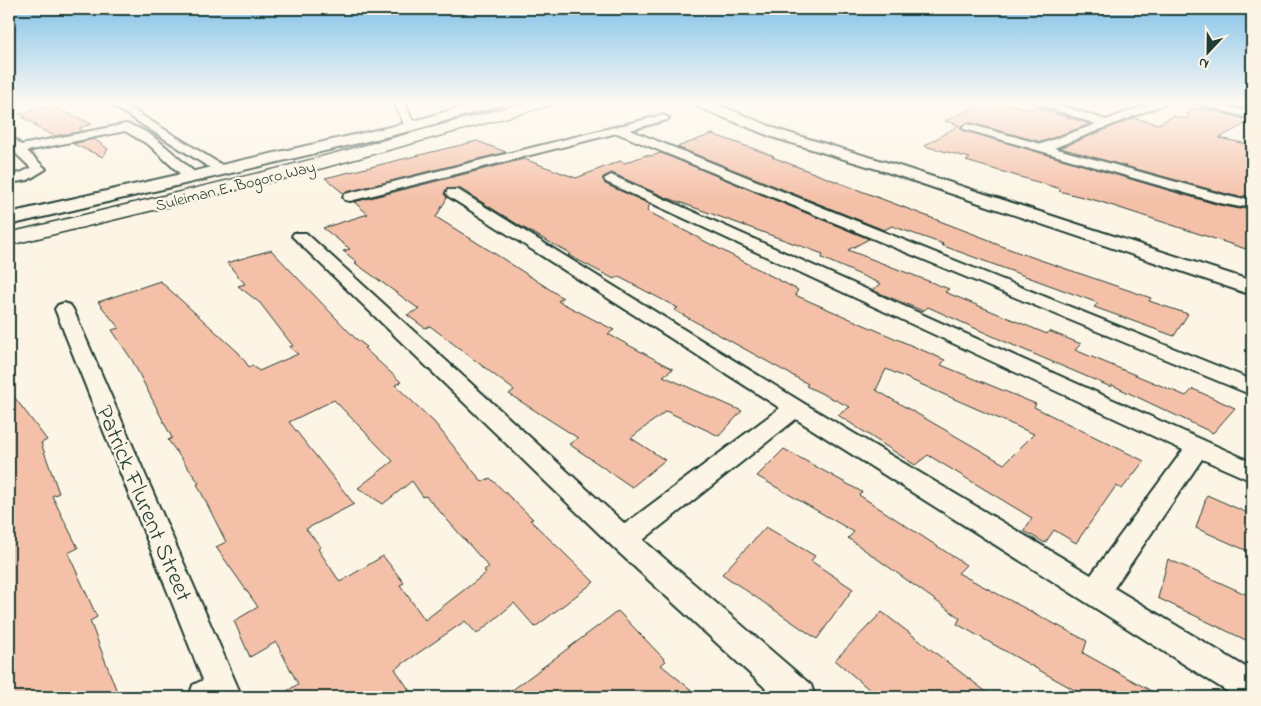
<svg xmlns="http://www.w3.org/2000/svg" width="1261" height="706" font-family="'Indie Flower',sans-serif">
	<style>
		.building { fill: #f5c0a8; stroke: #1f3d34; fill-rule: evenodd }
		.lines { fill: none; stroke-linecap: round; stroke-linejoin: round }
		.minor-casing { stroke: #1f3d34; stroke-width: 4 }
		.tertiary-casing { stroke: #1f3d34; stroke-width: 4 }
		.secondary-casing { stroke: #1f3d34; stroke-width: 3 }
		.minor { fill: #fcf5e5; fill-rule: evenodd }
		.tertiary { fill: #fcf5e5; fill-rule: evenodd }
		.secondary { fill: #fcf5e5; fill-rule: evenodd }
		.labels { text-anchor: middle; stroke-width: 4.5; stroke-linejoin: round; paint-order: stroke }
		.far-street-label { font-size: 16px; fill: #1f3d34; stroke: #fcf5e5 }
		.near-street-label { font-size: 24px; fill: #1f3d34; stroke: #fcf5e5 }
	</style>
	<rect width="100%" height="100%" fill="#fcf5e5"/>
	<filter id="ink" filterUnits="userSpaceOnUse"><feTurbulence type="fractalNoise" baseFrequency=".02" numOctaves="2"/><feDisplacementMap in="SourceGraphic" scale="10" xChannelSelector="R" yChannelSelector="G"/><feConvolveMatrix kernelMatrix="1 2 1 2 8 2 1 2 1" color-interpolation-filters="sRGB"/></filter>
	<g filter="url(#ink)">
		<g class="building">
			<path d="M986,102H1001L1028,109L1034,107L1090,124L1041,142L968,122L960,127L963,130L1219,205L1240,209L1252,206V251L1098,201L1059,191L1061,189L966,161L970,158L924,146L959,125L945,121Z"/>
			<path d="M1236,102H1252V111L1230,105Z"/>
			<path d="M51,106L92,124L79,128L83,131L55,136L34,126L37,125L23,118L26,117L19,114Z"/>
			<path d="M1190,108L1217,111L1251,121L1219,138L1252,145V194L1240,197L1227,194L1060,148L1134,118L1158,124L1173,116L1187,119Z"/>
			<path d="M712,134L774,156L772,157L992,241L991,242L1020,253L1151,298L1149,301L1188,314L1174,336L1094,307L1098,303L941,245L943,244L892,226L884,230L677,147Z"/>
			<path d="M94,139L108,149L103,157L73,144Z"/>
			<path d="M477,141L506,152L343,193L325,178Z"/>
			<path d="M661,153L869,239L848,250L949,289L945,292L1047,334L1049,331L1081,344L1075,350L1186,396L1193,389L1235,408L1213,433L1112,385L1111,387L1008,343L928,307L923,311L872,290L881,284L822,258L823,254L665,197L612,173L603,177L605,184L650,204L647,211L798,290L795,295L945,360L941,365L1036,404L1034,407L1144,461L1122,489L1116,486L1076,543L1054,530L1045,543L1024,531L1032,518L928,455L915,465L838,415L850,407L806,386L808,384L674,310L678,308L619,277L614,279L568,255L571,254L522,227L459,188L446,189L444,194L447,198L436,217L508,262L563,298L558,301L614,330L608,334L673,369L663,376L742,411L719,436L666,411L631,438L665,460L632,487L569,444L578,438L509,394L514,390L430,326L425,328L407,315L419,309L355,263L357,262L343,251L350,249L323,228L368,214L354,202L524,159L576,178L620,161L625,163L646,155L651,156ZM886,369L1034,434L1004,464L876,390Z"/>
			<path d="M271,250L355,338L367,347L364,348L401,382L395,385L434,422L482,482L490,478L533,519L530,520L594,582L535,627L514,603L477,634L465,621L395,669L414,697H278L298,684L276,642L250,657L234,621L258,607L216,547L226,542L197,484L199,483L168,440L172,438L132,360L112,330L119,328L98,302L160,281L239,353L249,367L252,365L259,371L298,354L289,347L293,346L260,303L238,286L245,284L227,263ZM334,400L393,461L358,488L383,504L412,481L423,497L426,496L489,567L484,570L486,573L425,620L400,585L404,583L383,556L340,582L318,549L321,547L306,529L354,504L289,422Z"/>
			<path d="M9,390L47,440L41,443L59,493L52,496L78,548L68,553L97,617L90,621L119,697H9Z"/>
			<path d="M784,449L862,492L859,495L966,565L958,573L1087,641L1083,653L1162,697H1087L957,624L960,618L848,538L854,532L757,476Z"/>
			<path d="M1207,495L1252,515V553L1196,528Z"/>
			<path d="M766,527L815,556L811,561L853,589L817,639L722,574Z"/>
			<path d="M1168,559L1252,597V643L1158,598Z"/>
			<path d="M618,611L666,661L661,665L700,697H503Z"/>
			<path d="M882,612L993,697H878L835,660Z"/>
		</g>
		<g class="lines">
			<g class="minor-casing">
				<g id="minor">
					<path d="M107,102H120L230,170L223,174L218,173Z"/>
					<path d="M394,102H404L416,127L414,129H406Z"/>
					<path d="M1032,102H1049L1106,120L1153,102H1169L1054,148L1227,196L1240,199L1252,196V204L1240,207L1220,203L964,129L962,127L968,124L1041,144L1096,124Z"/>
					<path d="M1192,102H1211L1252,113V119Z"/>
					<path d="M663,115L669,118L667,120L630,130L1252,380V395L617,133L350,201L345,200L343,197L345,194Z"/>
					<path d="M126,124C155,131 174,156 197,174L199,177L197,180H187L149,145L125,131L27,151L46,169L28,180L9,183V175L20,173L31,168L9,147V139H15L21,145Z"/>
					<path d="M611,175L1252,462V481L1202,459L1114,588L1252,671V697H1236L796,419L643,540L811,685L815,697H775L614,548L292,236L294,233H306L625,524L780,408L448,196L446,193L448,190H458L803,403L1091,575L1183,450L606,182L604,179Z"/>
					<path d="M64,303L70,305L73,309L242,697H189L193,685L203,680L55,309L58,305Z"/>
				</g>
			</g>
			<g class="tertiary-casing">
				<g id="tertiary">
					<path d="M480,102H502L501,105L410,131L9,225V213L407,123Z"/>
					<path d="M692,102H711L782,131L899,166L1252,281V295L887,172L772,137L693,105Z"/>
				</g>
			</g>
			<g class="secondary-casing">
				<path id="secondary" d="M528,102H553L551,105L286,178L9,245V233L276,169Z"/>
			</g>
			<use href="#minor" class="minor"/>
			<use href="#tertiary" class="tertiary"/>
			<use href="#secondary" class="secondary"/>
		</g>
	</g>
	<linearGradient id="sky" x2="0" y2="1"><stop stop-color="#82c2e9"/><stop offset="0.51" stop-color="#fefaf3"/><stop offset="1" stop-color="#fefaf3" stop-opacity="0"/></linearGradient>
	<rect width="1261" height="201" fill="url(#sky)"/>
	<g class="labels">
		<g class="far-street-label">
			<text transform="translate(235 185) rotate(-14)" y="6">Suleiman E. Bogoro Way</text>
		</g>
		<g class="near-street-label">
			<text transform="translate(145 503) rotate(67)" y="8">Patrick Flurent Street</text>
		</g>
	</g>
	<rect width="1261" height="706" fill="none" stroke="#fcf5e5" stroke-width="30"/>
	<rect x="15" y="15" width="1231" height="676" fill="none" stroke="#1f3d34" stroke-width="2" filter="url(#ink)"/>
	<g transform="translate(1208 52) rotate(202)" stroke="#fcf5e5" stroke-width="4" paint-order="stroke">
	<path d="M0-4L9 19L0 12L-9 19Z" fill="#1f3d34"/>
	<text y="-8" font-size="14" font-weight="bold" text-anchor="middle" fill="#1f3d34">N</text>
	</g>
</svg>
